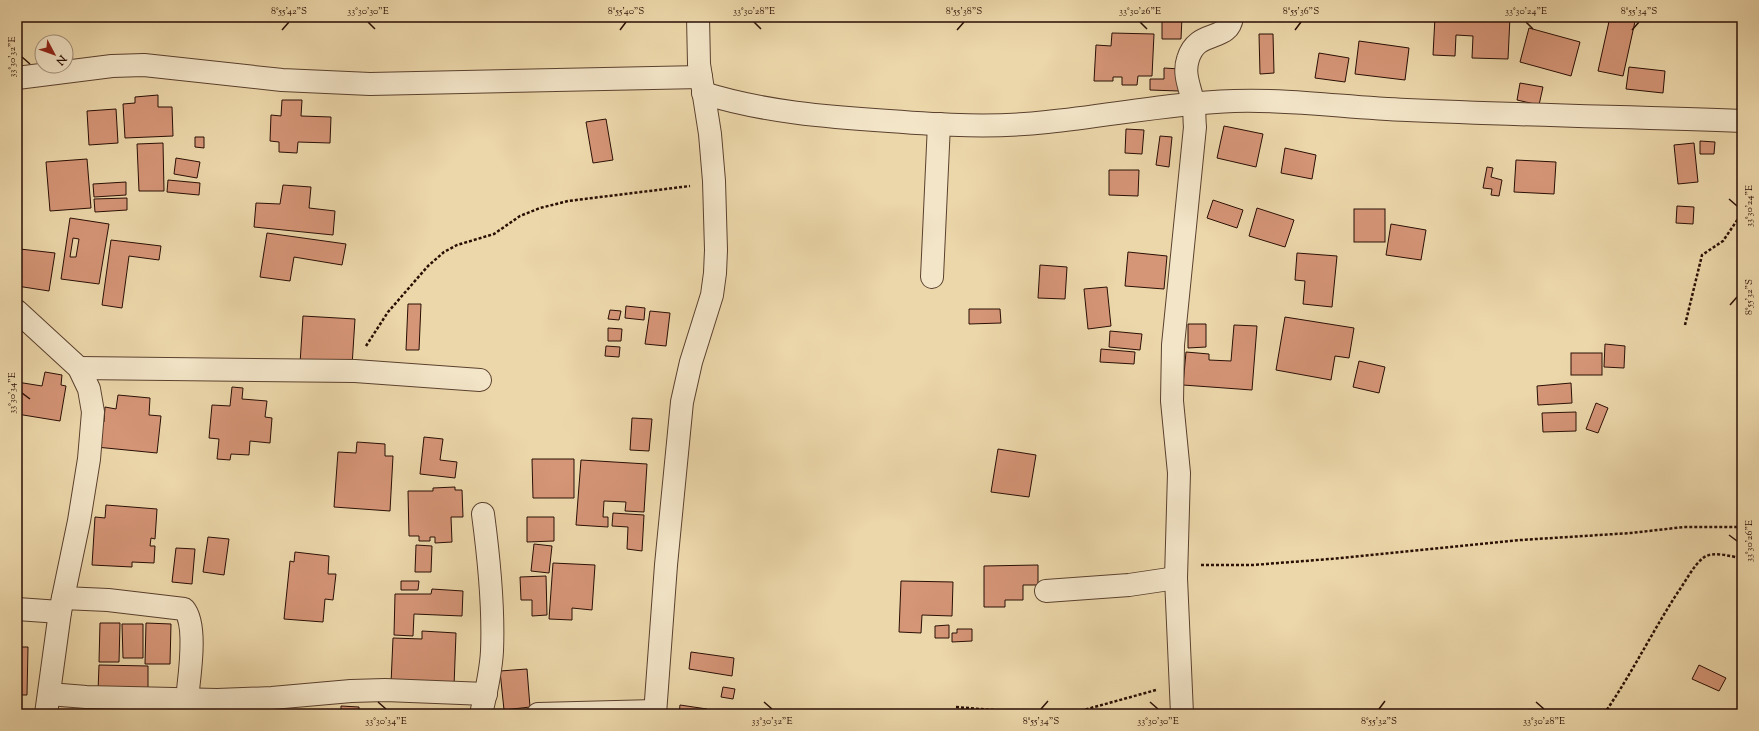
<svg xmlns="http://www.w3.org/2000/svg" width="1759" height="731" font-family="'Sorts Mill Goudy',serif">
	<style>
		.building { fill: #d59577; stroke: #290e04; fill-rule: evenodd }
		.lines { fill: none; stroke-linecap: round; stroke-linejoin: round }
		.minor-casing { stroke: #5a402e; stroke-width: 24 }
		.path { stroke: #290e04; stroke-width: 2.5; stroke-dasharray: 3 2; stroke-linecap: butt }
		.minor { stroke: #f3e5c8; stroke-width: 22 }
		.ticks { fill: none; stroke: #290e04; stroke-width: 1.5 }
		.neatline { fill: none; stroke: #290e04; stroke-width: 1.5 }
		.ticks-label { font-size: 10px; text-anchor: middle; fill: #290e04 }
	</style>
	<rect width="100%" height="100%" fill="#ecd7aa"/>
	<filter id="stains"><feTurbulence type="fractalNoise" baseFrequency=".005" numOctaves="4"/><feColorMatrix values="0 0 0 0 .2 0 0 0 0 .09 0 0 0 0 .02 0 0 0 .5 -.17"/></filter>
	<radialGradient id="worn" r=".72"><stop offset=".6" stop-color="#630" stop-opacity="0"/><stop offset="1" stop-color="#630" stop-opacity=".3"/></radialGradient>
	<g class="building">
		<path d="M1162,17H1182L1181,39H1162Z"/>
		<path d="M1435,17H1510L1508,59L1472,58L1473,36L1456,35L1455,56L1433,55Z"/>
		<path d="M1610,17H1636L1623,76L1598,71Z"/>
		<path d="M1529,28L1580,42L1571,76L1520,62Z"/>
		<path d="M1112,33L1154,34L1152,76H1138L1137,85H1122V77H1113V81H1094L1096,45L1111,46Z"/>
		<path d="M1259,34H1273L1274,73L1260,74Z"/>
		<path d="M1359,41L1409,48L1405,80L1355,74Z"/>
		<path d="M1319,53L1349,58L1345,82L1315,78Z"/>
		<path d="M1629,67L1665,71L1663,93L1626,89Z"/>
		<path d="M1164,68L1180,69L1179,91L1150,90V79H1164Z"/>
		<path d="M1520,83L1543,87L1539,105L1517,100Z"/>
		<path d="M158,95V107H172L173,136L125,138L123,104L135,103V97Z"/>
		<path d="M282,100H302L301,116L331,117L330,143L298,142L297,153L279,152V142L270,141L271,115L281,116Z"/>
		<path d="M116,109L118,143L89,145L87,111Z"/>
		<path d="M606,119L613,160L593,163L586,122Z"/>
		<path d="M1224,126L1263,134L1256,167L1217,158Z"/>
		<path d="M1126,129L1144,130L1142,154L1125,153Z"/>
		<path d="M1160,136L1172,137L1169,167L1156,165Z"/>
		<path d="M195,137H204V148L195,147Z"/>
		<path d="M1700,141L1715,142L1714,154H1700Z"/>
		<path d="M163,143L164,191H139L137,144Z"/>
		<path d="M1694,143L1698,182L1678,184L1674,145Z"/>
		<path d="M1285,148L1316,155L1312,179L1281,173Z"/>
		<path d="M176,158L200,162L197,178L174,174Z"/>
		<path d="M87,159L91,208L50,211L46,162Z"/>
		<path d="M1516,160L1556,162L1554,194L1514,192Z"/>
		<path d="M1487,167L1493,168L1491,177L1502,180L1499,196L1491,195L1492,189L1483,188Z"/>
		<path d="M1109,170H1139L1138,196L1109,195Z"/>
		<path d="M168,180L200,183L199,195L167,192Z"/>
		<path d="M126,182V195L94,197L93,184Z"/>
		<path d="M283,185L311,187L309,208L335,211L333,235L254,227L256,203L280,204Z"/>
		<path d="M127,198V210L95,212L94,199Z"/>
		<path d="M1213,200L1243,210L1237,228L1207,218Z"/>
		<path d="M1677,206L1694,207L1693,224L1676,223Z"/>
		<path d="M1257,208L1294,220L1285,247L1249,236Z"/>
		<rect x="1354" y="209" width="31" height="33"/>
		<path d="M70,218L109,224L99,284L61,279ZM73,238L79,239L76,257H70Z"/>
		<path d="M1391,224L1426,230L1421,260L1386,255Z"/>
		<path d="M267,233L346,244L342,265L294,257L290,281L260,277Z"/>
		<path d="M111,240L161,246L159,260L129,256L122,308L102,305Z"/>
		<path d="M20,249L55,253L49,291L17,286Z"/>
		<path d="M1128,252L1167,256L1164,289L1125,286Z"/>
		<path d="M1297,253L1337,256L1332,307L1303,304L1305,281L1295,280Z"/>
		<path d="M1040,265L1067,267L1065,299L1038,298Z"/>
		<path d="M1107,287L1111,326L1088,329L1084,289Z"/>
		<path d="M408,304H421L419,350H406Z"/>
		<path d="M626,306L645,308L644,320L625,318Z"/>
		<path d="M969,309H1000L1001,323L969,324Z"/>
		<path d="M610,310L621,311L619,320L608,319Z"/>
		<path d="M650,311L670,313L666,346L645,344Z"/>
		<path d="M303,316L355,319L352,366L300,364Z"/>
		<path d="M1285,317L1354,328L1349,358L1335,356L1331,380L1276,370Z"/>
		<path d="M1188,324H1206V347L1188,348Z"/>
		<path d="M1234,325L1257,326L1252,390L1183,385L1186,352L1209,354V360L1231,361Z"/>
		<path d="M608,328L622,329L621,341H608Z"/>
		<path d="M1110,331L1142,334L1140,350L1109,347Z"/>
		<path d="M1605,344L1625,346L1624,368L1604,367Z"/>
		<path d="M606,346L620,347L619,357L605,356Z"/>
		<path d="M1101,349L1135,352L1134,364L1100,362Z"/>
		<rect x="1571" y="353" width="31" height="22"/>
		<path d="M1359,361L1385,367L1379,393L1353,387Z"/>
		<path d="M45,372L62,375L61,385L66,386L60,421L17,414V382L42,386Z"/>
		<path d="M1571,383L1572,403L1538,405L1537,386Z"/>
		<path d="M232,387L243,388L242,399L267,401L265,417L272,418L270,443L250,441L249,455L231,454L230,460L217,459L219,439L209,438L212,405L230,406Z"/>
		<path d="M118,395L150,398L149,415L161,416L157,453L96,447L99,421L104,422L105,407L116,409Z"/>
		<path d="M1596,403L1608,408L1598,433L1586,429Z"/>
		<path d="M1576,412V431L1543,432L1542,413Z"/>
		<path d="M632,418L652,419L649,451L630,450Z"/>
		<path d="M424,437L443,439L440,460L457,462L455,478L420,474Z"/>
		<path d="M357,442L385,444V456H393L390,511L334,507L338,452L356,453Z"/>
		<path d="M998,449L1036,455L1029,497L991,492Z"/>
		<path d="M532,459H574V498H533Z"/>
		<path d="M581,460L647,464L644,512L625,511L626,502L604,501L603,517H608V527L576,525Z"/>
		<path d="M455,487V490H462L463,517H451L452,542L435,543V537H430V541H419V536H409L408,491H433V488Z"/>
		<path d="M106,505L157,509L155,539L151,538L150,546H155L154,563L132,562V567L92,565L95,517L105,518Z"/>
		<path d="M613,513L644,515L642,551L627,549L628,527L612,526Z"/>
		<path d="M527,517H554V541L527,542Z"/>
		<path d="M208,537L229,539L224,575L203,572Z"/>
		<path d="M534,544L552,546L549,573L531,571Z"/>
		<path d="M416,545L432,546L431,572H415Z"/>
		<path d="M176,548L195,549L192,584L172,582Z"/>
		<path d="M295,552L329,556L328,574H336L333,600L325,599L323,622L284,619L290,561L294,562Z"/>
		<path d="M553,563L595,565L592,610L572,608V620L549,619Z"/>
		<path d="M1038,565V585H1023V600H1005V607H984V566Z"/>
		<path d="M546,576L547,615L532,616V600H521L520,577Z"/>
		<path d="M401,581H419L418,590H401Z"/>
		<path d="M901,581L953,582L952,616L922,615L921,633L899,632Z"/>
		<path d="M432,589L463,591L462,616L414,614L413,636L394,635L395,594H431Z"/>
		<path d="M100,623H120L119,662H99Z"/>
		<path d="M146,623L171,624L170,664H145Z"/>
		<path d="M122,624H143V658H123Z"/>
		<path d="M949,625V638H935V626Z"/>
		<path d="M957,629H972V641L952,642V633H957Z"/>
		<path d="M422,631L456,633L454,687L391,684L393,638L422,639Z"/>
		<path d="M17,647H28L27,695H17Z"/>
		<path d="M691,652L734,658L732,676L689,669Z"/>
		<path d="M99,665L148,666V692L98,691Z"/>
		<path d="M1699,665L1726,678L1719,691L1692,679Z"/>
		<path d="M527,669L530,707L504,710L500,671Z"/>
		<path d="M723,687L735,689L733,699L721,697Z"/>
		<path d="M680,705L707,709L706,714H679Z"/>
		<path d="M341,706L359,707V714H341Z"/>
		<path d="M720,710L733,711V714H720Z"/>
	</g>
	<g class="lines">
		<g class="minor-casing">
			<g id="minor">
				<path d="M17,78L112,66L144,65L282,80L370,84L701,77"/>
				<path d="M703,93C764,112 827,117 889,121C941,125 995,128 1047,122C1109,116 1171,103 1234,101C1292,99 1349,108 1407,110C1518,115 1630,117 1742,121"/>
				<path d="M932,277L939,124"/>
				<path d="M17,311L79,368L89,389L93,412L89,459L79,521L60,612L46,714"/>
				<path d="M79,368L355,371L480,380"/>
				<path d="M1046,591L1129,585L1176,578"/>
				<path d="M63,598L108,600L184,609C198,625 189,678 187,699"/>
				<path d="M17,609L60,612"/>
				<path d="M49,694L86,697L217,700L272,698L351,691L385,690L486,694"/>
				<path d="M481,714C486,693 491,672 492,651C494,605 489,559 483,514"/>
				<path d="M538,714L655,711"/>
				<path d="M655,714L666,565L682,402L691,362L712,295L715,273L716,250L714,181L710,134L699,64L698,17"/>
				<path d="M1182,714L1176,578L1179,473L1172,401L1173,345L1195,127C1194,119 1195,110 1193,102C1190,87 1183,74 1188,59C1197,28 1229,43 1232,17"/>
			</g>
		</g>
		<g class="path">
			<path d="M1685,325L1702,255L1723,241L1742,213"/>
			<path d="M366,346L388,312L428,266L444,252L457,245L494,234L520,216L540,208L568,201L690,186"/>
			<path d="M1201,565H1253L1330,559L1521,540L1631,533L1684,527H1742"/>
			<path d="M956,707L1017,712L1080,711L1156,690"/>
			<path d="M1604,714C1631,675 1652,632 1678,592C1686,581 1693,566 1703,558C1713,550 1731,557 1742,558"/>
		</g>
		<use href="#minor" class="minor"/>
	</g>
	<path class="ticks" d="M368,22L375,29M754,22L761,29M1140,22L1147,29M1526,22L1533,29M282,30L289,22M620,30L626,22M957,30L964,22M1295,30L1301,22M1632,30L1639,22M22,57L30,64M1729,199L1737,206M1730,305L1737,297M22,393L30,399M1729,535L1737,541M378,702L386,709M764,702L772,709M1150,702L1158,709M1536,702L1544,709M1041,709L1048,701M1379,709L1385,701"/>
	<rect width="1759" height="731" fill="none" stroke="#ecd7aa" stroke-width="44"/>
	<g transform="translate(54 54) rotate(131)"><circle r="19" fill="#f3e5c8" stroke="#a28f7a"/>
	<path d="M0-3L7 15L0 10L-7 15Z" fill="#8f2418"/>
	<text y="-6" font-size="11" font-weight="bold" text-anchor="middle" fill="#290e04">N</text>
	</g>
	<rect x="22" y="22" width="1715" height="687" class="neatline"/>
	<g class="ticks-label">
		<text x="289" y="14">8°55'42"S</text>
		<text x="368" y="14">33°30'30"E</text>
		<text x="626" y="14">8°55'40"S</text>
		<text x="754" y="14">33°30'28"E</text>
		<text x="964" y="14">8°55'38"S</text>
		<text x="1140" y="14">33°30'26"E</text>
		<text x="1301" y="14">8°55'36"S</text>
		<text x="1526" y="14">33°30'24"E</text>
		<text x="1639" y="14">8°55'34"S</text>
		<text transform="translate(11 57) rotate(-90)" y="4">33°30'32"E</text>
		<text transform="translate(1748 206) rotate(-90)" y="4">33°30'24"E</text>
		<text transform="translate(1748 297) rotate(-90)" y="4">8°55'32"S</text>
		<text transform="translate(11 393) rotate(-90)" y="4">33°30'34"E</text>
		<text transform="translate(1748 541) rotate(-90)" y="4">33°30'26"E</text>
		<text x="386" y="724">33°30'34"E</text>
		<text x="772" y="724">33°30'32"E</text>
		<text x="1041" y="724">8°55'34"S</text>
		<text x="1158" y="724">33°30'30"E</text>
		<text x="1379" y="724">8°55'32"S</text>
		<text x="1544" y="724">33°30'28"E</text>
	</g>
	<rect width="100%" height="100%" filter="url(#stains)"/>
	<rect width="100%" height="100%" fill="url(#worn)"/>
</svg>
